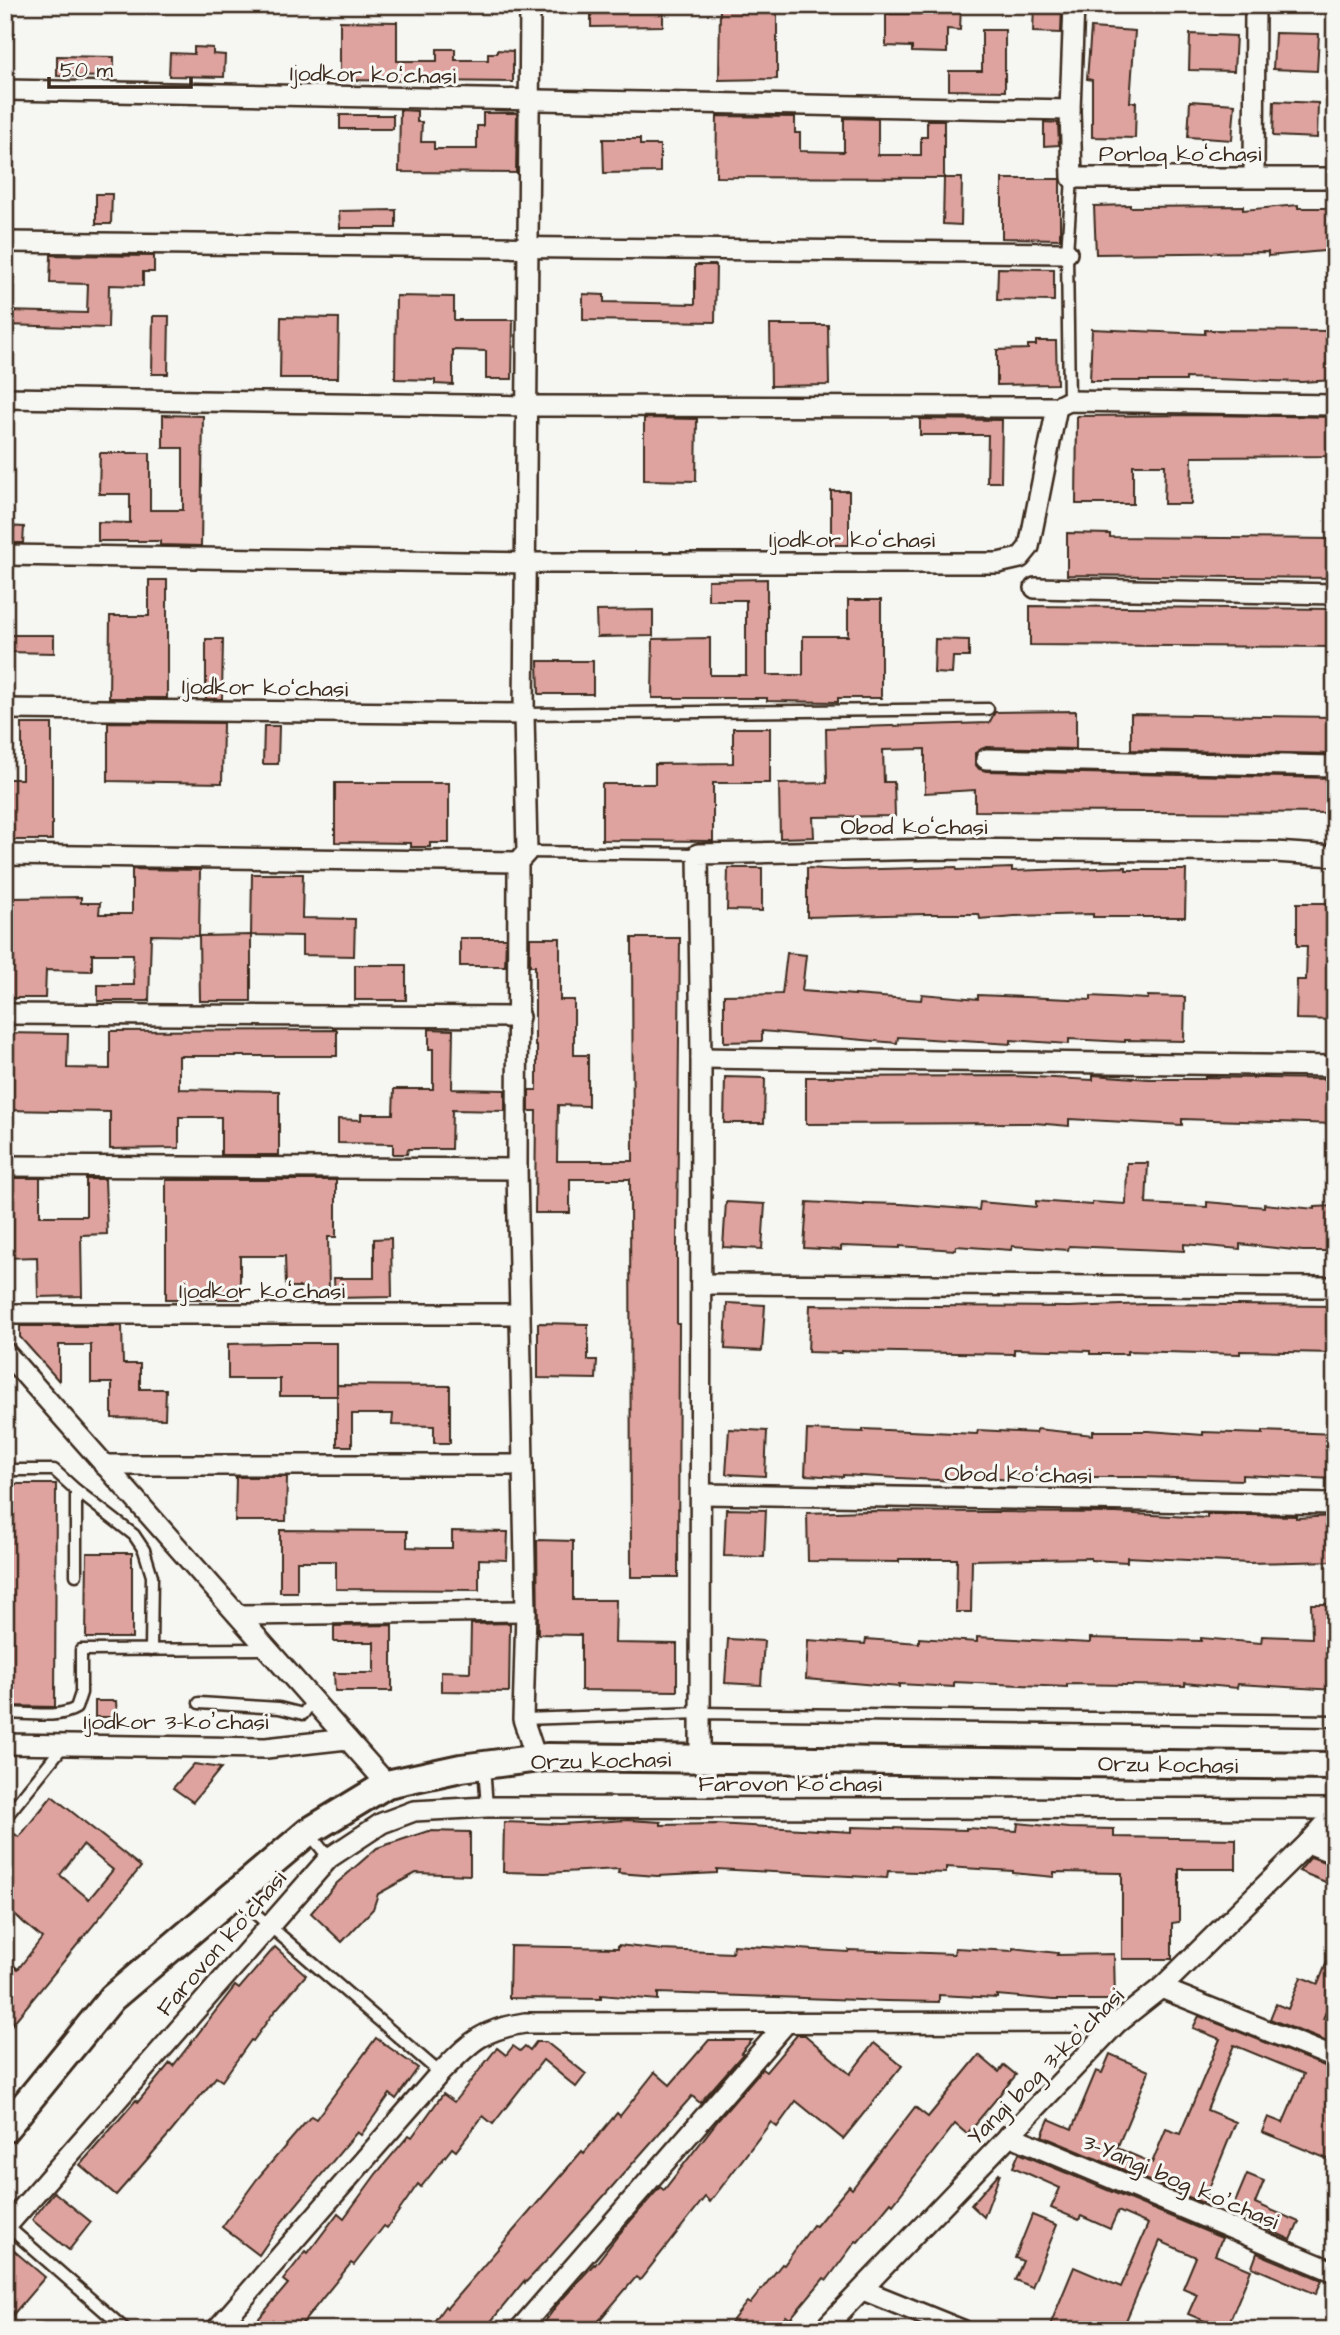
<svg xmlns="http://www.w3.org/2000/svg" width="1340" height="2335" font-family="'Architects Daughter',sans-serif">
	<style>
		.building { fill: #dea39f; stroke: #3b2a1e; stroke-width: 2; fill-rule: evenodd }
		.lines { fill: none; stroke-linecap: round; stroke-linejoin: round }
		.lane-casing { stroke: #3b2a1e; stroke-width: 15 }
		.street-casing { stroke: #3b2a1e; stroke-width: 24 }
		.secondary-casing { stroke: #3b2a1e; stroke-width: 32 }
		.lane { stroke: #f6f6f2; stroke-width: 10 }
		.street { stroke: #f6f6f2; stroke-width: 19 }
		.secondary { stroke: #f6f6f2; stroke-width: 26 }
		.labels { text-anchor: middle; stroke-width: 6; stroke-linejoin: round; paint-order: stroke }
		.street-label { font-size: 23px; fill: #3b2a1e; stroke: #f6f6f2 }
	</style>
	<rect width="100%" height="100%" fill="#f6f6f2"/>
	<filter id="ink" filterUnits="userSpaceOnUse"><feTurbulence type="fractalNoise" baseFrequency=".0143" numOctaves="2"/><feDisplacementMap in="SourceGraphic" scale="14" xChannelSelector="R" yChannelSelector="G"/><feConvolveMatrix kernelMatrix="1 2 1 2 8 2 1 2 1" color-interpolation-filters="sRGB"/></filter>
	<g filter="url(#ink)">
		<g class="building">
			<path d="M591,5H663V26L591,27Z"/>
			<path d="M720,5H777V79L719,80Z"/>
			<path d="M930,5H961L960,30L947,29V53L912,52V47L886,46V14H930Z"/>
			<path d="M1034,5H1062L1061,33L1033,32Z"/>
			<path d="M340,21L397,22V61H437V49H455V60H488V53H497V50L513,51V82L340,80Z"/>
			<path d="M1091,28L1135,31L1130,102H1136L1135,138L1092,137V80L1087,79Z"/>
			<path d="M982,30H1005V91L949,90V71H982Z"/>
			<path d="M1275,33L1319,34L1317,71L1273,69Z"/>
			<path d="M1190,34L1236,36L1234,71L1189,70Z"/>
			<path d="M194,47L213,48V54L225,55L224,77L169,76L170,53L194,54Z"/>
			<path d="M57,56L114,57V77L57,76Z"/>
			<path d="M1190,101L1235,104L1232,140L1188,137Z"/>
			<path d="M1274,101L1318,103L1317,138L1273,136Z"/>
			<path d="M400,110L417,111V122H422L421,142H434V149H477V126H483V113H517L516,173L399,172Z"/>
			<rect x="340" y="115" width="53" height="14"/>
			<path d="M717,116L795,117V133H800V151L844,152V118L878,119V155H921V137H927V120H944V178L716,177Z"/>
			<path d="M1044,122L1058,123L1059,145L1044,146Z"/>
			<path d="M603,139H640V145H660V172L604,173Z"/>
			<path d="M944,178H962L961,225L943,224Z"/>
			<path d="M1002,179H1060V239L1002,238Z"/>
			<path d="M96,194H112L111,224H96Z"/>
			<path d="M1130,205V207L1243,206V210L1298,205V208H1335V250L1268,256V252L1096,254L1094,206Z"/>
			<path d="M396,210V228H340L339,211Z"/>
			<path d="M51,255L154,256V272H143V286L109,285L108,328L5,325V311L87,313L88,284L50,283Z"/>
			<path d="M695,265H716L715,322L583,320V294L604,295V302L695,304Z"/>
			<path d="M998,268L1054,269V301L997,300Z"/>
			<path d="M396,296L454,297V320H513L512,379H486V351L453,350V385L435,384V380L395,379Z"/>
			<path d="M153,316H169L168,374H152Z"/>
			<path d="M281,317L339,318L338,378H280Z"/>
			<path d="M770,325H828L829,385L771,386Z"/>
			<path d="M1092,329L1205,334V330L1335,331V380L1301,382L1186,378V381H1090Z"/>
			<path d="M1036,341H1056L1057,384L997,385V350L1028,349V345H1036Z"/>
			<path d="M163,415L203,416L201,546L160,545V541H98V522L130,523V494H99L100,453H150V510H183V448H163Z"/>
			<path d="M1207,415L1335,417V456L1192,457L1191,504H1164L1165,465H1133V504H1076L1077,416Z"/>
			<path d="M644,418L697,419L696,481L644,480Z"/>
			<path d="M920,419L1002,420L1001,482H987L988,435H920Z"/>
			<rect x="831" y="491" width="18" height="54"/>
			<path d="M5,526L24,527L23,543H5Z"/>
			<path d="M1067,533L1110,534V537L1335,539V578L1067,575Z"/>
			<path d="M767,579V675H803V636H848V600H881V698H838V702L767,701V698H652L653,639L710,638V675H746V600H708V580Z"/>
			<path d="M149,580H167V698H109L110,616H149Z"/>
			<path d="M1030,606L1335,609V647L1030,645Z"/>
			<path d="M653,610V636L597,637L596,611Z"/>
			<path d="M5,635H54V653L5,652Z"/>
			<path d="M206,639H223L222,699H206Z"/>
			<path d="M935,639L969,640V657H953L952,674L934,673Z"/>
			<path d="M538,661H593V694H539Z"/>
			<path d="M1076,711V749L986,747L975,753V764L979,769L986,771L1335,778V813L975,811V790L925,793V749L883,750L884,782H894L895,816L813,817L814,837L780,838L779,784L827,783L826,728L989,723L995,712Z"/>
			<path d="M1131,714L1335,717V754L1131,750Z"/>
			<path d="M108,722L223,723L222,783L108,781Z"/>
			<path d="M22,724H52V840H5V779H22Z"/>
			<path d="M264,726H279L278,764H263Z"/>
			<path d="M733,728H770V783H713V841L602,840V784H655V764L733,763Z"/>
			<path d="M335,783H449V843H430V847H411V843L335,842Z"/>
			<path d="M956,867L957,870L1012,868V871L1126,867V870H1186L1185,917H1093V914L1014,916L980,919L979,914H925L807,917V868L842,870Z"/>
			<path d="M728,868H762V911L727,910Z"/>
			<path d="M132,869L200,870L199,936L151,935L149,1001H98V985H134L133,954H92V971L46,970L45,998H5V902H13V898L81,897V903H100L99,914H132Z"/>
			<path d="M252,874H303L302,918L355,919L354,956L302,955V936L251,935Z"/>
			<path d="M1297,903H1335V1020L1296,1019L1297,980H1306L1307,946H1297Z"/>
			<path d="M251,935V1001H200L199,936Z"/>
			<path d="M460,938H506L505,966H460Z"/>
			<path d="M530,938H560V1000H574V1055H588V1106L558,1105L557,1161H633L632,938H680L677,1235V1324H679L678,1577H631L630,1179H570V1213H535L536,1111H529V1090H537V1046H535V966H530Z"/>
			<path d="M787,953L806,955L802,991L921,1000L922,994L978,999V995L1091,1000V996L1148,999V996L1185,997L1184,1041L1125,1040V1042L1069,1039V1044L1011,1040V1044L898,1037L897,1043L762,1031V1041L724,1042V995L782,994Z"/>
			<rect x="355" y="965" width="51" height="35"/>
			<path d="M429,1029L453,1030L452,1089L505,1090V1111L452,1110L451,1149H408L407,1154H393V1144L338,1143V1119L361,1120V1114H393L394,1089H433V1049H429Z"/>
			<path d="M337,1030V1056H179V1089L279,1091V1155H221V1117H179V1148L110,1149V1112L5,1110V1033L68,1034L67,1068L110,1069V1031Z"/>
			<path d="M1093,1075L1149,1079H1205V1077L1335,1079V1124L1182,1119V1125L1069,1119V1126L1034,1123L806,1124V1077L1013,1076L1093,1080Z"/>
			<path d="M725,1077L765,1078L764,1123H724Z"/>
			<path d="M1127,1163H1148L1146,1204L1207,1207V1202L1264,1207V1204L1315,1209V1207L1335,1206V1251H1303L1240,1244V1249L1184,1244V1251L1069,1246L1068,1250L1012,1246L1011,1250L956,1246L955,1250L900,1246V1248L841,1246V1250L804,1248L807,1202L864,1205V1203L901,1204L979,1210L980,1202L1036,1207V1201L1092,1205V1202L1126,1204Z"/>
			<path d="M5,1178H40V1216H86V1179H105L107,1234L81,1235L82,1296L38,1297L37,1257L5,1258Z"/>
			<path d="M166,1180H336V1237H328L329,1291H303V1287H286L285,1256H240V1299H166Z"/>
			<path d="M726,1202L765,1204L762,1249L723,1247Z"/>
			<path d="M391,1238L392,1297L335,1298L334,1278H374V1239Z"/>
			<path d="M727,1303L765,1305L762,1351L725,1349Z"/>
			<path d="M1147,1304L1335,1306V1353L1240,1351V1354L1127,1351V1354H1090V1351L1014,1349V1354L841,1351V1353L808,1352L810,1305L1069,1307Z"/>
			<path d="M538,1323L588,1324V1360H597L596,1379L538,1378Z"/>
			<path d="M20,1326H122L123,1364H140V1389H166L165,1419L112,1418V1383H91V1345H59V1381L20,1337Z"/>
			<path d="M280,1343H337V1396H280V1379H228V1344Z"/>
			<path d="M337,1385L450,1386V1443H434V1426L392,1425L393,1414H352V1446H337Z"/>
			<path d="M729,1429L767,1431L765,1476L726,1474Z"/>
			<path d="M863,1429L977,1434L978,1430L1036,1433L1037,1429L1093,1435V1431H1149L1203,1435V1432L1263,1434V1431L1335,1434V1479L1242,1475V1480L1141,1477H1070V1479L1013,1474V1480L956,1476L955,1481L843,1475V1477L805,1475L807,1430L863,1432Z"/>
			<path d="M236,1477H287L286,1521H235Z"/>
			<path d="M5,1484H56L55,1707L5,1706Z"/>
			<path d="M726,1509L766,1510L764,1557L724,1556Z"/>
			<path d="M865,1511L1116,1513L1207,1518V1514L1296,1516V1518L1335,1516V1561L1249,1563L1127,1557V1562L1091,1560V1558L972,1560L971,1612H956L957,1559H899V1562L808,1561L807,1513Z"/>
			<path d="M280,1530L407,1531V1547L431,1548H452V1531L508,1532L507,1560L479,1559V1590L336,1589V1561H297V1592H280Z"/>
			<path d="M537,1540L573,1541V1600H616L615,1643L677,1644V1691L581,1690V1635L538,1634Z"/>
			<path d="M87,1553H132V1638H86Z"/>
			<path d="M1311,1604H1335V1690L1238,1684L1237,1688L1185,1683V1686L1067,1684V1687L954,1682V1687L899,1684V1687L806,1679L808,1640L865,1644L866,1639L919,1643V1638L977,1642V1637L1090,1643V1638L1201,1641V1638L1261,1643L1262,1636L1312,1638Z"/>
			<path d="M510,1623L509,1692L441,1691V1671L470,1672L471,1624Z"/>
			<path d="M392,1625V1691H335L334,1673H374V1642H334V1626Z"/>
			<path d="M728,1639L764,1641L761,1685L725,1683Z"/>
			<path d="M95,1701H116L117,1717H95Z"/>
			<path d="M194,1764L221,1768L193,1802L173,1788Z"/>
			<path d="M52,1796L141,1867L5,2033V1958L18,1969L42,1938L5,1907V1846L15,1834L19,1837ZM83,1845L113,1870L89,1899L60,1875Z"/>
			<path d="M628,1820L661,1822V1825L716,1824L852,1832V1827L966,1830V1828L1017,1831L1018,1823L1068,1828L1114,1829V1837L1236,1839V1869H1179V1922L1172,1923V1959H1122V1873L1054,1872V1877L1013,1873V1871L946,1867V1873L888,1871L887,1878L717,1869V1873L657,1876L618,1873L619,1869L545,1873L503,1872L504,1822L560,1824Z"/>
			<path d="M428,1831L470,1832V1875L416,1873L378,1894L373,1909L342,1942L311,1913L337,1883L377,1848Z"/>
			<path d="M1311,1857L1335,1866V1886L1299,1871Z"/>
			<path d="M1334,1944L1335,1990L1323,2019L1335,2023V2045L1270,2019L1276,2004L1288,2009L1301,1977L1318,1984Z"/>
			<path d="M618,1945L662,1950L732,1953L733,1945L848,1952L849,1950L954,1954L955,1948L1013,1951V1948L1058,1953L1057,1955L1114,1954L1115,2000H1053L997,1995V1998L939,1995V2002L886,2001L658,1993V2000L601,1995V1999L509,1998L510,1946L618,1948Z"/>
			<path d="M275,1947L306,1975L274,2012L253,2041L251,2040L222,2081L216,2077L171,2132L116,2195L80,2165L136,2100L138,2102L170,2063L173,2066L235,1986L239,1989Z"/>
			<path d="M1199,2016L1335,2070V2162L1262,2132L1268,2117L1283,2123L1304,2074L1234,2045L1207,2110L1236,2122L1203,2203L1042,2136L1049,2119L1072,2129L1096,2071L1102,2073L1110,2054L1149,2071L1117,2148L1152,2163L1166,2129L1180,2134L1220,2039L1193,2028Z"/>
			<path d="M797,2035H805L850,2074L874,2043L902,2066L843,2139L796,2101L777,2127L771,2122L710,2202L705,2197L640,2280L636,2277L591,2330H539L557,2305L594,2264L595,2265L619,2234L660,2187L664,2190L719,2119L762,2069L766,2072Z"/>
			<path d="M376,2038L418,2068L396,2099L390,2094L361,2135L357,2132L281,2223L259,2255L222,2227L257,2179L311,2116L316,2119Z"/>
			<path d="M709,2040H752L741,2053L743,2054L700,2103L692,2096L550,2257L525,2283L524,2281L484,2330H428L445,2306L447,2308L582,2151L584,2153L617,2113L620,2116L655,2072L670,2085Z"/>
			<path d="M536,2042H546L586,2074L576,2087L543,2060L493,2124L483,2116L456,2151L452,2148L421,2187L418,2184L387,2228L384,2226L354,2265L351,2263L297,2330H249L288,2284L283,2280L306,2251L308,2253L338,2213L344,2218L376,2174L409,2135L412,2137L443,2094L454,2102L497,2048L506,2055L513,2046L520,2051L525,2046L530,2050Z"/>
			<path d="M979,2055L999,2072L1004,2065L1016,2075L967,2134L955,2124L893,2204L891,2202L858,2242L856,2241L827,2280L824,2278L790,2319L786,2316L775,2330H725L747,2302L750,2304L782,2264L784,2265L813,2225L816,2226L849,2186L852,2189L915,2107L928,2117Z"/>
			<path d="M1019,2153L1222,2238L1215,2255L1251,2270L1226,2330L1188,2314L1197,2294L1183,2288L1196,2257L1160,2241L1122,2330H1048L1074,2267L1121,2287L1148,2224L1118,2211L1110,2229L1081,2216L1079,2220L1051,2208L1060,2188L1013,2167Z"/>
			<path d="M999,2173L1000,2174L984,2217L971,2205Z"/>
			<path d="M1247,2174L1264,2181L1255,2203L1299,2222L1291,2240L1231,2212Z"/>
			<path d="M54,2192L91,2222L69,2250L32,2220Z"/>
			<path d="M1032,2215L1057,2225L1032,2287L1015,2280L1023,2261L1015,2258Z"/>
			<path d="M12,2249L45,2277L5,2324V2258Z"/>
			<path d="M1257,2253L1322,2280L1316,2294L1252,2267Z"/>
		</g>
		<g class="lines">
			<g class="lane-casing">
				<g id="lane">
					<path d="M1069,401L1067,253L1072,178"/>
					<path d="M524,714L988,709"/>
					<path d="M527,852L698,854"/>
					<path d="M5,1470H54L76,1490L134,1535L144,1550L152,1576L151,1650"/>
					<path d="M76,1490V1575"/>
					<path d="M199,1703L279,1708L303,1714L313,1700"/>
					<path d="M5,1713C27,1713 58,1719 76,1708L81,1693V1650L267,1649"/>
					<path d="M523,1719L700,1713L1335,1721"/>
					<path d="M484,1766L487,1807"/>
					<path d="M5,1818L64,1745"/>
					<path d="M308,1832L329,1858"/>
					<path d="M235,1896L440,2073"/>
					<path d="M6,2225L126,2330"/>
				</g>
			</g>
			<g class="street-casing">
				<g id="street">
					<path d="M530,5L524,714L527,852L518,862L517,1169L526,1611L523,1719L536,1758"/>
					<path d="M1074,5L1070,110L1072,178H1335"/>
					<path d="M5,90L1070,110"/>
					<path d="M1254,177L1255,5"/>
					<path d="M5,242L1067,253"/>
					<path d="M5,398L527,406L1057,407L1069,401L1335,405"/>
					<path d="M5,555L527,563H998L1020,558L1029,547L1057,407"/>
					<path d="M1035,588L1335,594"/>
					<path d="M5,709L524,714"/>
					<path d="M986,759L1335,766"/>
					<path d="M5,855L518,862"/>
					<path d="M5,1014L519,1017"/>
					<path d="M701,1058L1335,1066"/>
					<path d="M5,1166L517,1169"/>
					<path d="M701,1284L1335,1287"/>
					<path d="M5,1314H518"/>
					<path d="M5,1352L387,1784"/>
					<path d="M104,1465H523"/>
					<path d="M701,1494L1335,1504"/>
					<path d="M239,1615L526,1611"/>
					<path d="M5,1744L266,1748L347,1739"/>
					<path d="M700,1759L701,1058L698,854L941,849L1275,852L1335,856"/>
					<path d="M1308,1843L1335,1854"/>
					<path d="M1161,1988L1335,2058"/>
					<path d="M1009,2135L1335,2272"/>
					<path d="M5,2228L329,1858L382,1823L414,1811L487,1807L1335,1809"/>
					<path d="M863,2290L962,2330"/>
					<path d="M216,2330L440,2073C471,2042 480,2030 525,2023L1118,2022"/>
					<path d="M519,2330L787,2022"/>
					<path d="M823,2330L1118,2022L1161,1988L1308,1843L1335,1813"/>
				</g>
			</g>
			<g class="secondary-casing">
				<path id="secondary" d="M5,2129L112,1998L308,1832L387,1784L461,1768L547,1757L1335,1766"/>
			</g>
			<use href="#lane" class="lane"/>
			<use href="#street" class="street"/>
			<use href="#secondary" class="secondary"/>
		</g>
	</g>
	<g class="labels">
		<g class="street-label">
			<text transform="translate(373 74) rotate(1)" y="8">Ijodkor koʻchasi</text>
			<text x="1180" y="161">Porloq koʻchasi</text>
			<text x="852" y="547">Ijodkor koʻchasi</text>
			<text transform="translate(265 687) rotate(1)" y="8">Ijodkor koʻchasi</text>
			<text x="914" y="834">Obod koʻchasi</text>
			<text x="262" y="1298">Ijodkor koʻchasi</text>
			<text transform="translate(1018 1474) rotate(1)" y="8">Obod koʻchasi</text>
			<text x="176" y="1729">Ijodkor 3-koʼchasi</text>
			<text transform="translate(601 1760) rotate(-1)" y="8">Orzu kochasi</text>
			<text transform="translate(1168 1764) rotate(1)" y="8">Orzu kochasi</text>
			<text x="790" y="1791">Farovon koʻchasi</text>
			<text transform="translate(221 1943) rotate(-49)" y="8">Farovon koʻchasi</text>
			<text transform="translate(1045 2066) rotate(-45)" y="8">Yangi bog 3-koʼchasi</text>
			<text transform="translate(1181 2181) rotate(23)" y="8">3-Yangi bog koʼchasi</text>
		</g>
	</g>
	<rect width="1340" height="2335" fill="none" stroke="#f6f6f2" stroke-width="28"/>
	<rect x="14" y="14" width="1312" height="2307" fill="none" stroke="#3b2a1e" stroke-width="2.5" filter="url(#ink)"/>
	<path d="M49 77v10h142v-10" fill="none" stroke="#3b2a1e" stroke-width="3.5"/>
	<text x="60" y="77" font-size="21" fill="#3b2a1e" stroke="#f6f6f2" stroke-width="5" paint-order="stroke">50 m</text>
</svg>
